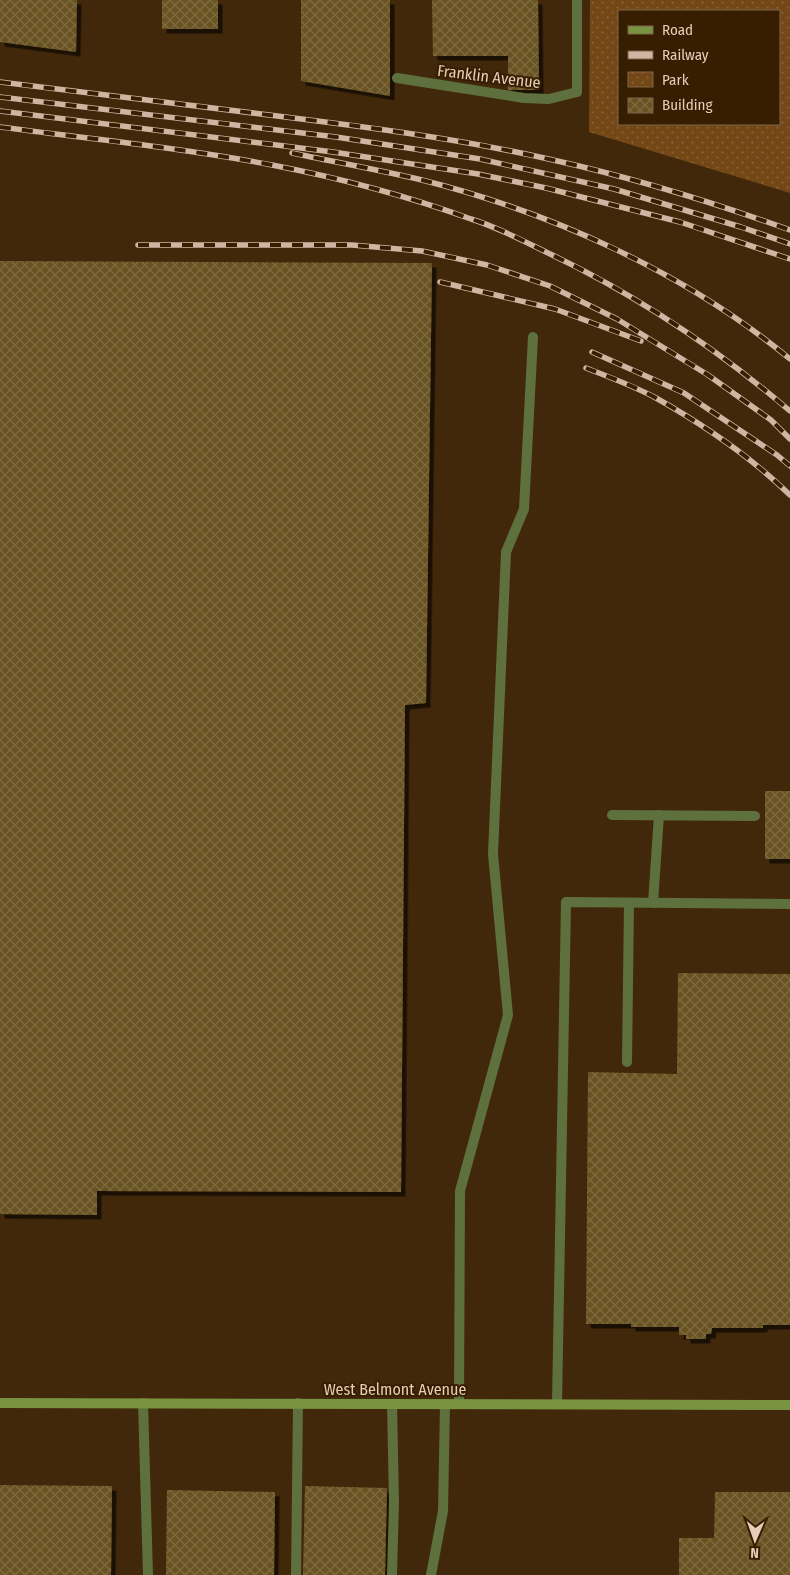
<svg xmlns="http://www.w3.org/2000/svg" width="790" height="1575" font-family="'Fira Sans Condensed',sans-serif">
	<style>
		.park { fill: url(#park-dots); fill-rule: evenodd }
		.building { fill: url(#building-cross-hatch); filter: url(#shadow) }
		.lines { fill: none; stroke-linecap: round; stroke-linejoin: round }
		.lane { stroke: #5e703d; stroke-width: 10 }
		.street { stroke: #5e703d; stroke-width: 10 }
		.secondary { stroke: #799440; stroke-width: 10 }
		.rail-casing { stroke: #ceb7a2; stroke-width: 5.5 }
		.rail { stroke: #381e01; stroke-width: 4; stroke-dasharray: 11; stroke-linecap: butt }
		.labels { text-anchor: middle; stroke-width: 4; stroke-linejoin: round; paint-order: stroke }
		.street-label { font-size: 16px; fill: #e4ceba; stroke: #381e01 }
	</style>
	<defs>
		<pattern id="park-dots" width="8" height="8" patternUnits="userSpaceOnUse" patternTransform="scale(1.25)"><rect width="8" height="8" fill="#744816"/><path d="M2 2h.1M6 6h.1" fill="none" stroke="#886136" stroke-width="1.8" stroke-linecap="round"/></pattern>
		<pattern id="building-cross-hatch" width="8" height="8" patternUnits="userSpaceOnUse" patternTransform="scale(1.25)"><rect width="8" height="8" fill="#695322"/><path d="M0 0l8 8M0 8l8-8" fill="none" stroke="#7e6b40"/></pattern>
		<filter id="shadow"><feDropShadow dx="4.5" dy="4.5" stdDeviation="0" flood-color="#0009"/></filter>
	</defs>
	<rect width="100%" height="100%" fill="#42280a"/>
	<path class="park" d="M590,0H790V193L589,132ZM619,11H779V124H619Z"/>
	<g class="building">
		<path d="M0,0H77L76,52L0,42Z"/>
		<rect x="162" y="0" width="56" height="29"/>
		<path d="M301,0H390V96L301,81Z"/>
		<path d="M432,0H538L539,90H508V56H433Z"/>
		<path d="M0,261L432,263L426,703L405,705L401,1192L97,1191V1215L0,1214Z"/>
		<rect x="765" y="791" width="25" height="68"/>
		<path d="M678,973L790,974V1325H763V1328H712L711,1334H706V1339H686V1335H679V1327H631V1324H586L588,1072L677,1074Z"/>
		<path d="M0,1485L112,1486L111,1575H0Z"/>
		<path d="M305,1486L387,1488L385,1575H303Z"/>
		<path d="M167,1490L275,1492L274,1575H166Z"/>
		<path d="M715,1492H790V1575H679V1538H714Z"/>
	</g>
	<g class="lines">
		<g class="lane">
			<path d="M397,78L524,98L549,99L577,92"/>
			<path d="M612,815L755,816"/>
			<path d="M653,903L659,815"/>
			<path d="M627,1062L629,903"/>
			<path d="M143,1403L148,1575"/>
			<path d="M459,1404L460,1191L508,1015L493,854L506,552L524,509L533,337"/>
			<path d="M557,1404L566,902L790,904"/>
			<path d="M296,1575L298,1403"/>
			<path d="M392,1575L394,1502L392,1404"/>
			<path d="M431,1575L443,1511L445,1404"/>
		</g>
		<path class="street" d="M577,92V0"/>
		<path class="secondary" d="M0,1403L790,1405"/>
		<g class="rail-casing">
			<g id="rail">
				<path d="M0,82C87,93 174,103 261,114C359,126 457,138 553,160C634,178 712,202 790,230"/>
				<path d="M0,97L336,137L480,159L614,189L741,227L790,244"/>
				<path d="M0,111L333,152L478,174L546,188L680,222L790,259"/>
				<path d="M0,127C91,139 182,148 272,165C340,178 407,196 471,219C497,227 522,240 546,252C635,294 715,347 790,411"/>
				<path d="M292,153C335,162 379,170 422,180C553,213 686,273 790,359"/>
				<path d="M138,245H352L422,251L487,265L550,286L617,319L708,375L771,420L790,439"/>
				<path d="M440,282L555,309L641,341"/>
				<path d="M592,352L684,393L777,455L790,466"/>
				<path d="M586,368C609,377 634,386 656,398C704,425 751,457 790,495"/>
			</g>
		</g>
		<use href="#rail" class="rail"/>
	</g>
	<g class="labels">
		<g class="street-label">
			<text transform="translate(489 76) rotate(7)" y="6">Franklin Avenue</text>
			<text x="395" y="1395">West Belmont Avenue</text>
		</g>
	</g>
	<rect x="618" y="10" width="162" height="115" fill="#381e01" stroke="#7d644b"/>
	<rect x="628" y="26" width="25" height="8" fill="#799440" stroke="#7d644b"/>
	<text x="662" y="35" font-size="15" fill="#e4ceba">Road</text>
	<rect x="628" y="51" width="25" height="8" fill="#ceb7a2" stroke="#7d644b"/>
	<text x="662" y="60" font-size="15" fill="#e4ceba">Railway</text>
	<rect x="628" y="72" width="25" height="15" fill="url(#park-dots)" stroke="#7d644b"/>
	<text x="662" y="85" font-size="15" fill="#e4ceba">Park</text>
	<rect x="628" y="98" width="25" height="15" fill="url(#building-cross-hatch)" stroke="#7d644b"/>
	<text x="662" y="110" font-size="15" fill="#e4ceba">Building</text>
	<g transform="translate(755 1540) rotate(182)" stroke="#381e01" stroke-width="4" paint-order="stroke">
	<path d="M0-4L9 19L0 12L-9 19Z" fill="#e4ceba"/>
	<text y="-8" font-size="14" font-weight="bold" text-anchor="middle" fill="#e4ceba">N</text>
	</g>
</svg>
